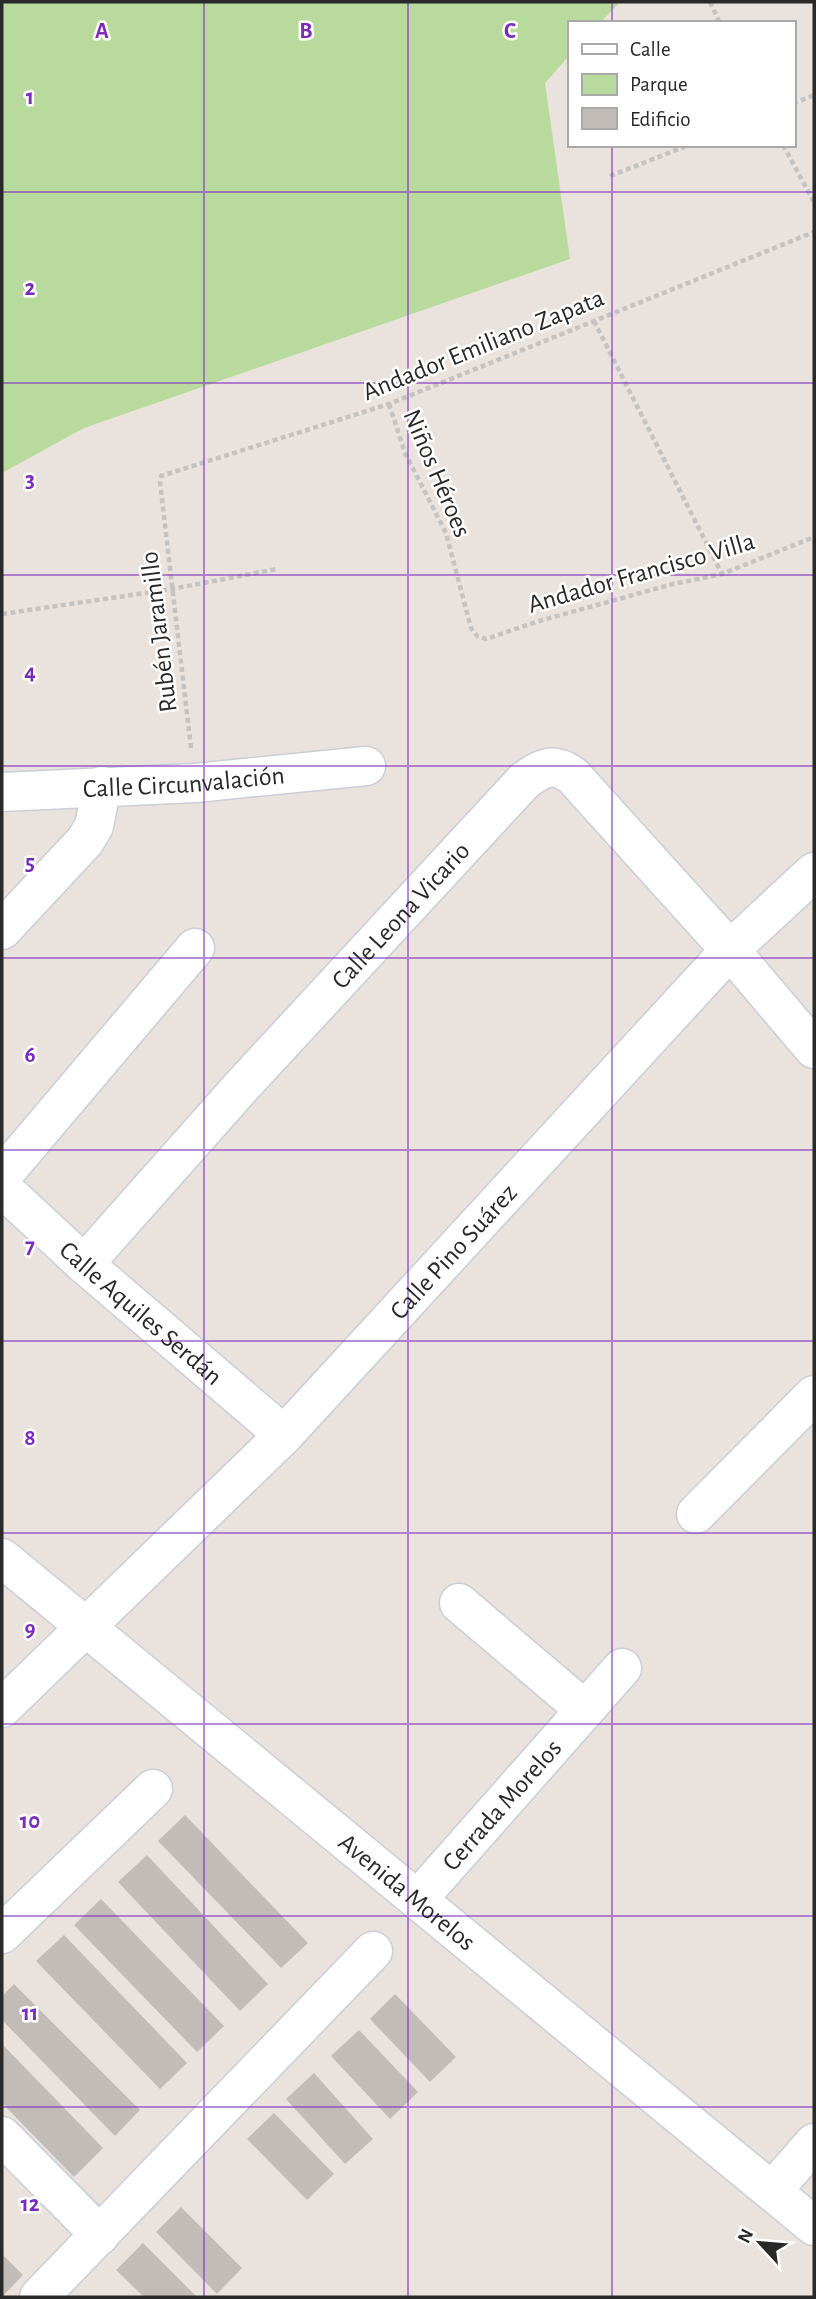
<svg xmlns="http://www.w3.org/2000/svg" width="816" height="2299" font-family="'Alegreya Sans',sans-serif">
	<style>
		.green { fill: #b8db9d }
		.building { fill: #c2bcb8 }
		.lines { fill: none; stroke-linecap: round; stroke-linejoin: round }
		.minor-casing { stroke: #caced9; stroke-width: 41 }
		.path { stroke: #c3c3c3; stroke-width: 4.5; stroke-dasharray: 5 3.5; stroke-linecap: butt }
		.minor { stroke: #fff; stroke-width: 38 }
		.grid { fill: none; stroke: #7b2cbf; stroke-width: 2; stroke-opacity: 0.55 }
		.labels { text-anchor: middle; stroke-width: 5; stroke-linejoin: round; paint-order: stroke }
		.street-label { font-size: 26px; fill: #292929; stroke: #fff }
		.grid-label { font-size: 23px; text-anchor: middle; font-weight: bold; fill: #7b2cbf; stroke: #fff; stroke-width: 5; stroke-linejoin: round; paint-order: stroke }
	</style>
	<rect width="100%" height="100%" fill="#eae2dc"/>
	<path class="green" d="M2,2H620L600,23H569V56L545,83L570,259L84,428L2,473Z"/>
	<g class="building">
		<path d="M185,1815L308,1943L281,1968L158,1841Z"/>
		<path d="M147,1855L268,1984L240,2011L118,1882Z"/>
		<path d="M101,1899L224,2026L197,2052L74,1925Z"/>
		<path d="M64,1935L187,2063L160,2089L36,1961Z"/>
		<path d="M14,1984L140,2110L115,2136L2,2020V1996Z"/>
		<path d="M395,1994L456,2057L430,2082L370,2019Z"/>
		<path d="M359,2030L418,2092L390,2119L331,2056Z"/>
		<path d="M2,2044L103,2148L74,2177L2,2103Z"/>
		<path d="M314,2073L373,2139L345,2164L286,2099Z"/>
		<path d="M274,2113L334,2174L307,2200L247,2139Z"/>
		<path d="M181,2207L242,2268L217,2294L156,2232Z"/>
		<path d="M143,2243L197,2297H144L116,2270Z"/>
		<path d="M2,2254L23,2275L2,2297Z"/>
	</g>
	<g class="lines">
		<g class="minor-casing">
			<g id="minor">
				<path id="s1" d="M2,792L195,783L366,766"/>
				<path d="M2,930L85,841L94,826L102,786"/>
				<path d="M2,1176L195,948"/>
				<path id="s2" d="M2,1188L84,1264L284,1435"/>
				<path id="s3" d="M84,1264L241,1087L525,780C543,767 554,762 573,776L730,950L814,1049"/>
				<path d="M696,1514L814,1395"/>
				<path id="s4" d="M2,1558L814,2226"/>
				<path d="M459,1603L585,1710"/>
				<path id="s5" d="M2,1708L284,1435L730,950L814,872"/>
				<path id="s6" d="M418,1899L622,1668"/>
				<path d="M2,1934L153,1789"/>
				<path d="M2,2136L100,2235"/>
				<path d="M773,2190L814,2143"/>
				<path d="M39,2297L373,1951"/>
			</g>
		</g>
		<g class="path">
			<path d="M710,2L720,23"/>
			<path d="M793,104L814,95"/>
			<path d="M783,145L814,202"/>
			<path d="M610,176L689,145"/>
			<path d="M594,321L722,574"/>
			<path d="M389,404L405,453L446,533L471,628L477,636L486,639L539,621L673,584L722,574L814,537"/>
			<path d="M2,614L172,589L277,569"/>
			<path d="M191,748L160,482L161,476L389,404L814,232"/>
		</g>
		<use href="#minor" class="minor"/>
	</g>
	<path class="grid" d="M204,2V2297M408,2V2297M612,2V23M612,145V2297M2,192H814M2,383H814M2,575H814M2,766H814M2,958H814M2,1150H814M2,1341H814M2,1533H814M2,1724H814M2,1916H814M2,2107H814"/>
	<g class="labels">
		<g class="street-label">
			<text transform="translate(483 344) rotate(-22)" y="9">Andador Emiliano Zapata</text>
			<text transform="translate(438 473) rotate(67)" y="9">Niños Héroes</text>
			<text transform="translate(641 572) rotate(-16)" y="9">Andador Francisco Villa</text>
			<text transform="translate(158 632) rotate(-97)" y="9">Rubén Jaramillo</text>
			<text dy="9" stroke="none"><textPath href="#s1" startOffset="182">Calle Circunvalación</textPath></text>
			<text dy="9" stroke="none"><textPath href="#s3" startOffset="471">Calle Leona Vicario</textPath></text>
			<text dy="9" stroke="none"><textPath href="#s5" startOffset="642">Calle Pino Suárez</textPath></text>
			<text dy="9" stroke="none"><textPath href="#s2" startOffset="187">Calle Aquiles Serdán</textPath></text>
			<text dy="9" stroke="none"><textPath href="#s6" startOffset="126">Cerrada Morelos</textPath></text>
			<text dy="9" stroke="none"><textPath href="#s4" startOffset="525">Avenida Morelos</textPath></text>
		</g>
	</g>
	<g class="grid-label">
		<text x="102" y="38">A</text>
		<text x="306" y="38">B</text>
		<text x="510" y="38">C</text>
		<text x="30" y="104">1</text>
		<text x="30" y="295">2</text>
		<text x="30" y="487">3</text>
		<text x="30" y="679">4</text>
		<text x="30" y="870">5</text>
		<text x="30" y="1062">6</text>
		<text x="30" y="1253">7</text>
		<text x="30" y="1445">8</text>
		<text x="30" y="1636">9</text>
		<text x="30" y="1828">10</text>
		<text x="30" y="2020">11</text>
		<text x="30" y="2211">12</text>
	</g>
	<rect width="816" height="2299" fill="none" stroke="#292929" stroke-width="7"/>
	<rect x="568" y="21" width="228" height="126" fill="#ffffff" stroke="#a9a9a9" stroke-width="2"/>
	<rect x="582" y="44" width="35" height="10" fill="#ffffff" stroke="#a9a9a9" stroke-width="2"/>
	<text x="630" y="56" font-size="21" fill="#292929">Calle</text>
	<rect x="582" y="74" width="35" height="21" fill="#b8db9d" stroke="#a9a9a9" stroke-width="2"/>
	<text x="630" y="91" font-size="21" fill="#292929">Parque</text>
	<rect x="582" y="108" width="35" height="21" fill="#c2bcb8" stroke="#a9a9a9" stroke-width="2"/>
	<text x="630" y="126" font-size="21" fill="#292929">Edificio</text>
	<g transform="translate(760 2243) rotate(296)" stroke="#ffffff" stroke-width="5" paint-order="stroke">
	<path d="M0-5L12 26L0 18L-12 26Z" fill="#292929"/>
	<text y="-10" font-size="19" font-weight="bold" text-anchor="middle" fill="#292929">N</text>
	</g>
</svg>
